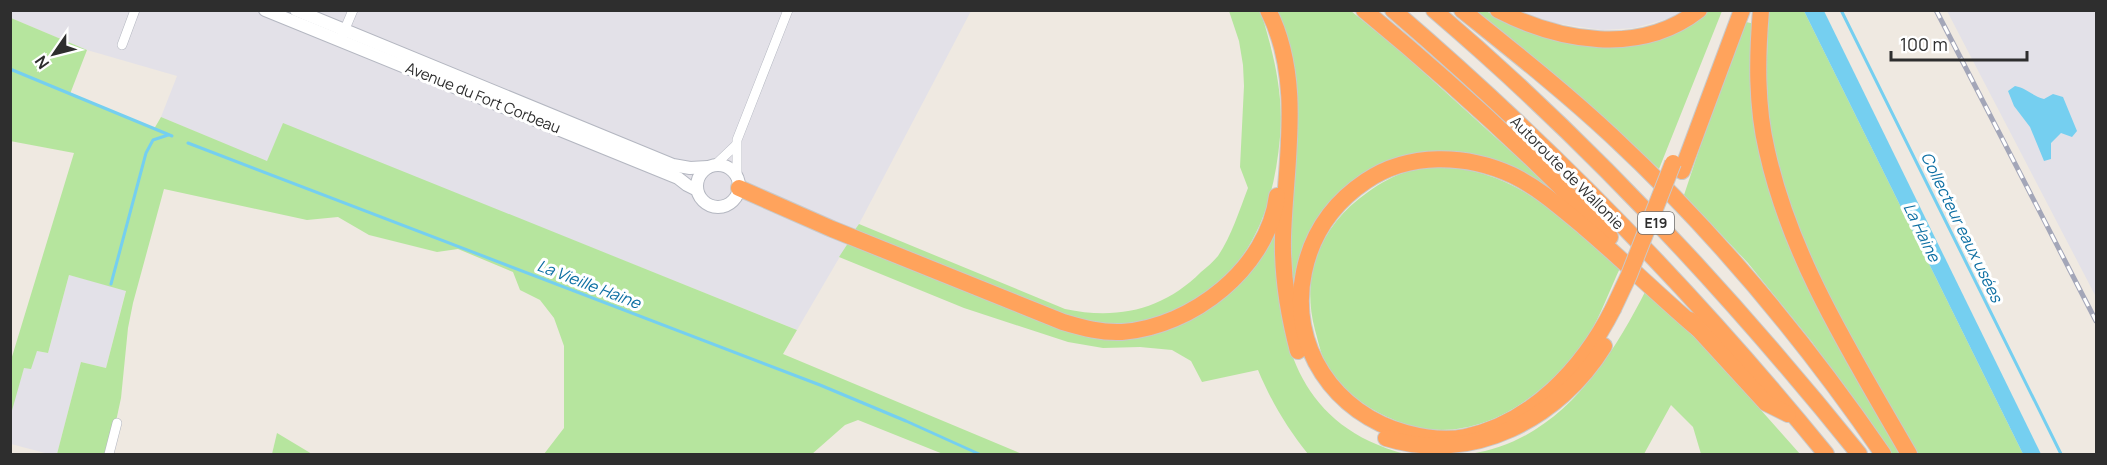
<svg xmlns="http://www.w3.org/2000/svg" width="2107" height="465" font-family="Manrope,sans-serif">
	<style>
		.industrial { fill: #e3e1e8 }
		.green { fill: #b6e59e }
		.water { fill: #75cff0 }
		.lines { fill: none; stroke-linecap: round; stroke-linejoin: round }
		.stream { stroke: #75cff0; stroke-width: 3 }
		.minor-casing { stroke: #b4b7c1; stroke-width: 10 }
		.tertiary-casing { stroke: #b4b7c1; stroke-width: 14 }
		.motorway-casing { stroke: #c9c9c9; stroke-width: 18 }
		.minor { stroke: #fff; stroke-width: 9 }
		.tertiary { stroke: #fff; stroke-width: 12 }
		.motorway { stroke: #ffa35c; stroke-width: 16 }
		.rail-casing { stroke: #a3a6b8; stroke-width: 5 }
		.rail { stroke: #fff; stroke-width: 3; stroke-dasharray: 9; stroke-linecap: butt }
		.motorway-bridge-casing { stroke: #c9c9c9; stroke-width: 18; stroke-linecap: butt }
		.motorway-bridge { stroke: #ffa35c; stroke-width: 16 }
		.labels { text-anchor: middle; stroke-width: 6; stroke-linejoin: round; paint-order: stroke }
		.shield { fill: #fff; stroke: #6d6d6d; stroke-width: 1.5 }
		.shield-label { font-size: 14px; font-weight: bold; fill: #2e2e2e }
		.street-label { font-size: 15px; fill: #2e2e2e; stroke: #fff }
		.water-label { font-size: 16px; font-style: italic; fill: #0d6fa3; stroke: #fff }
	</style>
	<rect width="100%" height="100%" fill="#efe9e1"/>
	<g class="industrial">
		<path d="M10,11H971L859,224L797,330L283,124L267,162L161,117L177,76L87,50L11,18Z"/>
		<path d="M1518,11H1683L1674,17L1634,28L1602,30L1555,23Z"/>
		<path d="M1947,11H2096V297Z"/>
		<path d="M69,275L126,290L106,368L81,362L57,454H49L11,444L10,414L24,368L37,351L48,353Z"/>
	</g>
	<g class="green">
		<path d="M1229,11H1260L1262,16C1274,55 1284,96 1280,137C1273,218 1244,286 1162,315C1147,320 1129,326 1113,326C1095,325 1077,319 1060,313L854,231L859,224L1065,309C1117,320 1163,310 1201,272C1207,267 1213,262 1218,256C1232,235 1239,211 1248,188L1240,167L1244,86L1243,65L1239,41Z"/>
		<path d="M1276,11H1351L1398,49L1602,234L1550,194L1429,152L1328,209L1298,319L1288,273L1294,131Z"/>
		<path d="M1477,11H1486L1497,17L1608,46L1706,11H1722L1659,169L1571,89Z"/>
		<path d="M1769,11H1804L2023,454H1918C1859,352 1787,243 1770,124C1765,86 1767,49 1769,11Z"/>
		<path d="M11,18L87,50L70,94L154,129L161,117L267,161L283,123L797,330L783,354L1022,454H943L858,420L845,425L812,454H544L564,428V346L554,318L540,300L520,290L513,272L458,249L437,252L369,235L338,217L307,220L164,189L133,303L128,328L121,398L109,454H57L81,362L106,368L126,291L69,275L48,353L37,351L31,369L24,368L11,414V360L74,153L10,141Z"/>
		<path d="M1746,22L1755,24L1760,150L1903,454H1891L1812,342L1748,263L1684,195L1706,129Z"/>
		<path d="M1436,167C1514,167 1564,220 1621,266C1610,289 1601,315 1588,336C1546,399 1469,454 1392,419C1364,407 1338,388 1324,360C1320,351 1318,340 1315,330C1300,273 1321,225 1368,192C1380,183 1395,175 1409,171C1417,168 1427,168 1436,167Z"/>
		<path d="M1275,231C1276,334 1293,424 1405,454H1308C1287,428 1271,401 1258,370L1202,382L1191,361L1172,350L1140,347L1103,348L1068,342L964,308L839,257L850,240L1075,331L1185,319Z"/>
		<path d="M1646,290L1704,346L1800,454H1701L1693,427L1671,405L1644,454H1470C1558,441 1609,363 1646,290Z"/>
		<path d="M277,433L312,454H272Z"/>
	</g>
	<g class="water">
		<path d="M1804,11H1824L2041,454H2023Z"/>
		<path d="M2015,86C2027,88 2032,96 2044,99L2053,94L2063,97L2077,131L2072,137L2061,133L2051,143V159L2044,161L2030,127L2014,106L2008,91Z"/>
	</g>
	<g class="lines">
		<g class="stream">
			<path d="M1841,10L2061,454"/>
			<path d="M10,69L172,136"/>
			<path d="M188,143L820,385L906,421L979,454"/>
			<path d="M111,284L146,153L153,140L168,135"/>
		</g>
		<g class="minor-casing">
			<g id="minor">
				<path d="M342,36L353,10"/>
				<path d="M122,45L135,10"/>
				<path d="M715,165L736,145"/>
				<path d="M737,176V140L788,10"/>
				<path d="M109,454L117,423"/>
			</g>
		</g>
		<g class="tertiary-casing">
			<g id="tertiary">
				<path d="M265,10L678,178L687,185L697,190"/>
				<path d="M296,10L673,165L690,168L708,167"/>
				<circle cx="718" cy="186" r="21"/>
			</g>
		</g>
		<g class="motorway-casing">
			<g id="motorway">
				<path d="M1268,10C1304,80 1285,163 1283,237C1282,276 1288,313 1298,351"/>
				<path d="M1364,10C1450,81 1533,157 1610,237"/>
				<path d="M1393,10C1550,145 1696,294 1826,454"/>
				<path d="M1434,10C1590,143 1731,295 1859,454"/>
				<path d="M1462,10C1513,51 1565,92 1612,136C1715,232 1804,339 1883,454"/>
				<path d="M1498,10C1560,42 1640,56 1699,10"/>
				<path d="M1761,10C1757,57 1756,105 1767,151C1791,260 1854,358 1909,454"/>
				<path d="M1682,171L1742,10"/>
				<path d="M739,188L832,229L1063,322C1083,328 1102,333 1122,332C1192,327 1268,268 1277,196"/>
				<path d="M1613,309C1583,368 1532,423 1465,437C1446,441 1425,438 1406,433C1335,414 1288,346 1304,272C1312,233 1333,203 1366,181C1409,152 1466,154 1512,175C1539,188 1561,208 1584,227C1623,260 1659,296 1698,329"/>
				<path d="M1690,320L1766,403L1788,414"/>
				<path d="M1386,438C1472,465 1560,418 1604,346"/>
			</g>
		</g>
		<use href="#minor" class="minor"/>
		<use href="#tertiary" class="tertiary"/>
		<use href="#motorway" class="motorway"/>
		<g class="rail-casing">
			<path id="rail" d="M1936,10L2096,321"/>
		</g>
		<use href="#rail" class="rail"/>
		<g class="motorway-bridge-casing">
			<path id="motorway-bridge" d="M1613,309L1629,275L1673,163"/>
		</g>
		<use href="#motorway-bridge" class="motorway-bridge"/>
	</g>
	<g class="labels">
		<rect class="shield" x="1638" y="212" width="36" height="22" rx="4.5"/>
		<g class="shield-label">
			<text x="1656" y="228">E19</text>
		</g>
		<g class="street-label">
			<text transform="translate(483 98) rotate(22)" y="5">Avenue du Fort Corbeau</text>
			<text transform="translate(1567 173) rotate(45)" y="5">Autoroute de Wallonie</text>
		</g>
		<g class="water-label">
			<text transform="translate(1962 227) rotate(64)" y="6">Collecteur eaux usées</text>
			<text transform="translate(1922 232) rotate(64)" y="6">La Haine</text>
			<text transform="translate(589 284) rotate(21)" y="6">La Vieille Haine</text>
		</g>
	</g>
	<rect width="2107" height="465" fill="none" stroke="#2e2e2e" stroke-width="24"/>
	<g transform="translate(54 54) rotate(235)" stroke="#ffffff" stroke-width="4.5" paint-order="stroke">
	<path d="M0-4.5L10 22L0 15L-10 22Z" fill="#2e2e2e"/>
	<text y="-9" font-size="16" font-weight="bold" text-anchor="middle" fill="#2e2e2e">N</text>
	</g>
	<path d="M1891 51v9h136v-9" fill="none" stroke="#2e2e2e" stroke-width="3"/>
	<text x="1900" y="51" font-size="18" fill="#2e2e2e" stroke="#ffffff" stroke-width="4.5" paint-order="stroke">100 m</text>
</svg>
